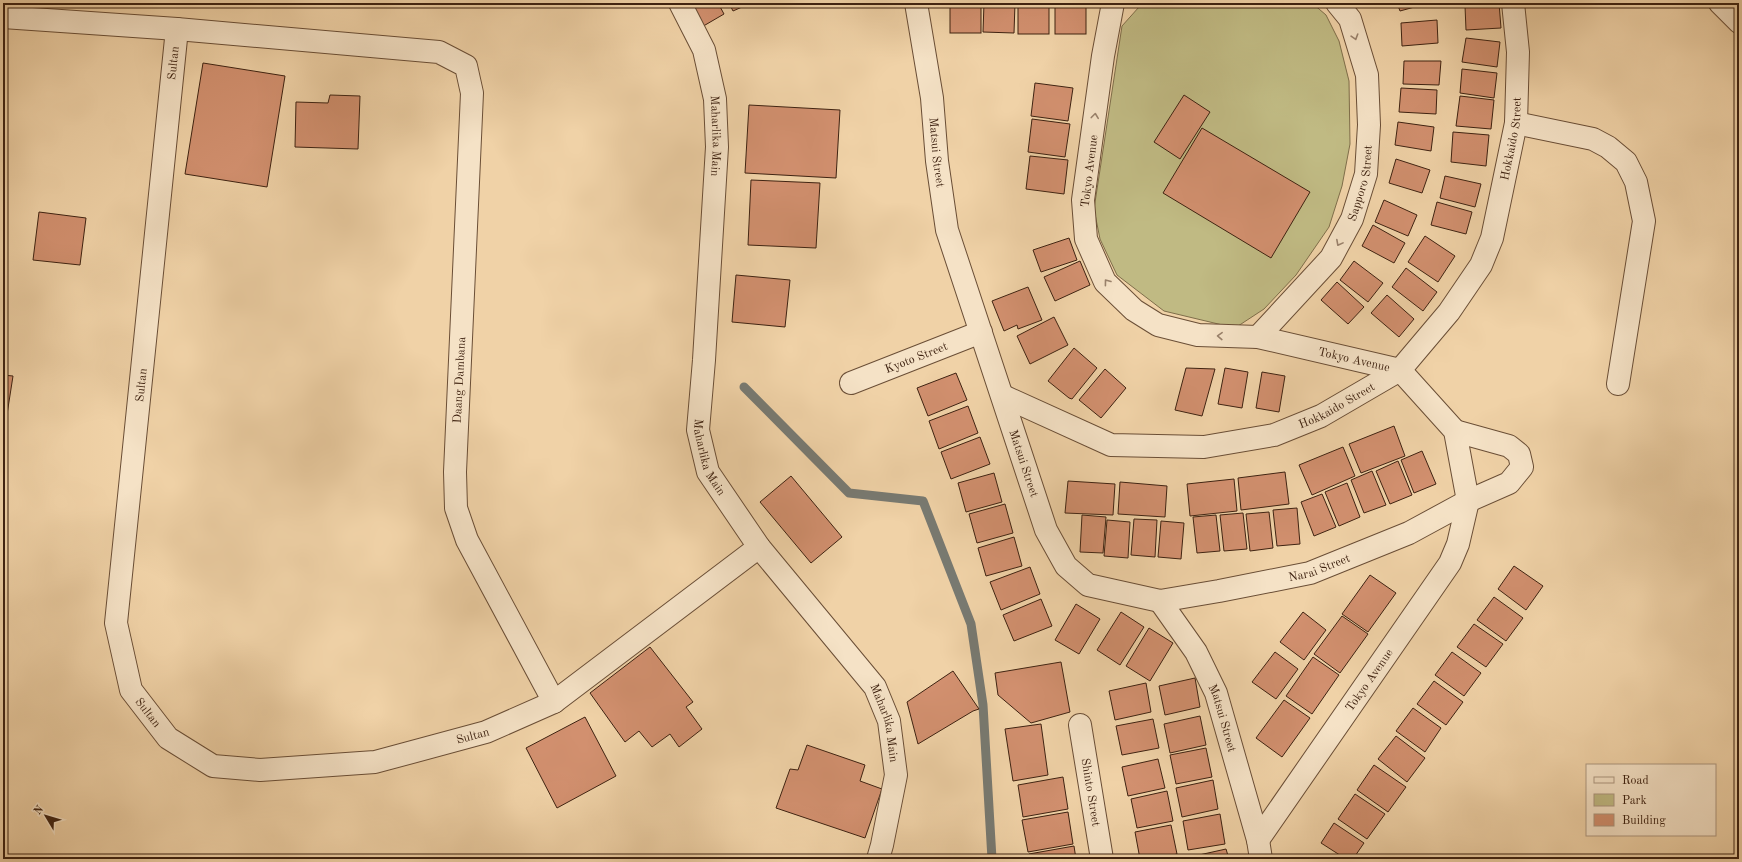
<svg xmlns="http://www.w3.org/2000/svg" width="1742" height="862" font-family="'Old Standard TT',serif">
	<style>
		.green { fill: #c0ba83; stroke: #7f6e4a }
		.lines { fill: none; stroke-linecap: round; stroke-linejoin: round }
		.stream { stroke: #787a72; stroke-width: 9 }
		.building { fill: #d2906f; stroke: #3e2211 }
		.minor-casing { stroke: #6a4e36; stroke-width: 24 }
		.minor { stroke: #f5e2c6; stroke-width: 22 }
		.oneway { stroke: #9a826c }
		.labels { text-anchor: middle; stroke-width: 3; stroke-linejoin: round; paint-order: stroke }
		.street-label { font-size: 12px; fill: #3e2211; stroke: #f5e2c6 }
	</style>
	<rect width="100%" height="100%" fill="#f0d2a7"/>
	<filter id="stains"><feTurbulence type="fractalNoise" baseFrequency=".005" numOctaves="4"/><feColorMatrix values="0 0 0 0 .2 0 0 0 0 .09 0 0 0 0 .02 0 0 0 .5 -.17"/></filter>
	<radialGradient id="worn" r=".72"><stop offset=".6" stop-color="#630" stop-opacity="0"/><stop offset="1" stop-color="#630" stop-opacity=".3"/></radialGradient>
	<path class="green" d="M1146,3H1312L1326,15L1339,41L1349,81L1350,144L1342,186L1329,227L1296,275L1264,309L1235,328L1164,311L1117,275L1100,239L1094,209L1122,26L1139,7Z"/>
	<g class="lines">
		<path class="stream" d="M744,387L849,493L923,501L971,624L983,705L992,859"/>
	</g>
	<g class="building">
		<path d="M687,3H718L724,14L700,28Z"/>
		<path d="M729,3H751L733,11Z"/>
		<rect x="950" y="3" width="31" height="30"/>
		<path d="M984,3H1015L1014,33L983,32Z"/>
		<rect x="1018" y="3" width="31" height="31"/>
		<rect x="1055" y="3" width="31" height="31"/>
		<path d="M1397,3H1429L1400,11Z"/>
		<path d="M1499,3L1501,28L1466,30L1465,6Z"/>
		<path d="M1437,20L1438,43L1402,46L1401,23Z"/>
		<path d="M1466,38L1500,42L1497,67L1462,62Z"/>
		<path d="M1404,61H1441L1439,85L1403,84Z"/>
		<path d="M203,63L285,76L267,187L185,174Z"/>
		<path d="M1462,69L1497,73L1494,98L1460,93Z"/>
		<path d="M1035,83L1073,88L1068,121L1031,116Z"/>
		<path d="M1401,88L1437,90L1436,114L1399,112Z"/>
		<path d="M330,95L360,96L358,149L295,147L296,102L328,103Z"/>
		<path d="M1184,95L1210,112L1180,159L1154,142Z"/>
		<path d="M1460,96L1494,100L1491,129L1456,126Z"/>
		<path d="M749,105L840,110L836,178L745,173Z"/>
		<path d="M1032,119L1070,124L1065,157L1028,152Z"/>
		<path d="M1398,122L1434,127L1431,151L1395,145Z"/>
		<path d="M1202,128L1310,192L1271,258L1163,193Z"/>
		<path d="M1453,132L1489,135L1486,166L1451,162Z"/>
		<path d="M1030,156L1068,160L1064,194L1026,189Z"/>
		<path d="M1396,159L1430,170L1422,193L1389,183Z"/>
		<path d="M1445,176L1481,184L1475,207L1440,198Z"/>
		<path d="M751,180L820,183L816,248L748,245Z"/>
		<path d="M1384,200L1417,215L1408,236L1375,222Z"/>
		<path d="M1437,202L1472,212L1466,234L1431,225Z"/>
		<path d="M39,212L86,218L80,265L33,260Z"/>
		<path d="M1373,225L1405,243L1394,263L1362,246Z"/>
		<path d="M1425,236L1455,256L1438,282L1408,262Z"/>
		<path d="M1069,238L1077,260L1041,272L1033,250Z"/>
		<path d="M1080,261L1090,285L1055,301L1044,277Z"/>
		<path d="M1354,261L1383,283L1368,302L1340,280Z"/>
		<path d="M1406,268L1437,292L1423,311L1392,287Z"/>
		<path d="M736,275L790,280L785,327L732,322Z"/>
		<path d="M1337,282L1364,307L1348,324L1321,300Z"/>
		<path d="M1028,287L1042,320L1018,329L1017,325L1004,331L992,301Z"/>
		<path d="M1387,295L1414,319L1399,337L1371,313Z"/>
		<path d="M1054,317L1068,345L1030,364L1017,336Z"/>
		<path d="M1074,348L1097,368L1072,399L1069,398L1048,381Z"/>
		<path d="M1186,368L1215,369L1202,416L1175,410Z"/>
		<path d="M1225,368L1248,372L1242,408L1218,404Z"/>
		<path d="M1105,369L1126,388L1101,418L1079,400Z"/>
		<path d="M1262,372L1285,376L1279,412L1256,408Z"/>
		<path d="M956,373L967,400L928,416L917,388Z"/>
		<path d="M3,375L13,376L3,440Z"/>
		<path d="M968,406L978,433L939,449L929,421Z"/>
		<path d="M1394,426L1405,456L1361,473L1349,444Z"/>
		<path d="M980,437L990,464L951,479L941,452Z"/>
		<path d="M1343,447L1355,476L1312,495L1299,465Z"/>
		<path d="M1422,451L1436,484L1414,493L1401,460Z"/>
		<path d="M1398,461L1412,495L1390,504L1376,471Z"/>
		<path d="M1372,471L1386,505L1364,513L1351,480Z"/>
		<path d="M1285,472L1289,504L1241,510L1238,478Z"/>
		<path d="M994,473L1002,502L966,512L958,483Z"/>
		<path d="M791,476L842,537L811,563L760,502Z"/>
		<path d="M1234,479L1237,511L1190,516L1187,484Z"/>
		<path d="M1068,481L1115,484L1113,515L1065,513Z"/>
		<path d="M1120,482L1167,486L1165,517L1118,514Z"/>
		<path d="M1347,483L1360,517L1339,526L1325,492Z"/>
		<path d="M1322,494L1336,527L1314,536L1301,502Z"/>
		<path d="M1005,504L1013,533L977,543L969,514Z"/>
		<path d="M1297,508L1300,544L1277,546L1273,510Z"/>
		<path d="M1269,512L1273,548L1250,551L1246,514Z"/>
		<path d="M1243,513L1247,549L1224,551L1220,515Z"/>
		<path d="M1082,515L1106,517L1103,553L1080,552Z"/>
		<path d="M1216,515L1220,551L1197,553L1193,517Z"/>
		<path d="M1134,519L1157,520L1155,557L1131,555Z"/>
		<path d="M1107,520L1130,522L1128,558L1104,556Z"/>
		<path d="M1161,521L1184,523L1181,559L1158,557Z"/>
		<path d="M1014,537L1022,566L986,576L978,548Z"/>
		<path d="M1514,566L1543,586L1526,610L1498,589Z"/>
		<path d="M1030,567L1040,594L1001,610L990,582Z"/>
		<path d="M1370,575L1396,593L1368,632L1342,614Z"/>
		<path d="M1494,597L1523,618L1506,641L1477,620Z"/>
		<path d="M1041,599L1052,626L1014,641L1003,615Z"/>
		<path d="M1076,604L1100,619L1079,654L1055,640Z"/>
		<path d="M1121,612L1144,627L1120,665L1097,650Z"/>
		<path d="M1303,612L1326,630L1304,660L1280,642Z"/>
		<path d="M1342,616L1368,634L1340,673L1314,654Z"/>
		<path d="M1474,624L1503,644L1486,667L1457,647Z"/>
		<path d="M1149,628L1173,643L1150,681L1126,666Z"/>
		<path d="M650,647L693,702L686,707L702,729L679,747L670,734L652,747L639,731L625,742L590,693Z"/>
		<path d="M1275,652L1298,669L1276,699L1252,682Z"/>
		<path d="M1452,652L1481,673L1464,696L1435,675Z"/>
		<path d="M1313,657L1339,675L1312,714L1286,696Z"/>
		<path d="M1061,662L1070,712L1031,723L998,695L995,673Z"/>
		<path d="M953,671L979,709L973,711L918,744L907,702Z"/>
		<path d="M1195,678L1200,707L1165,715L1159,686Z"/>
		<path d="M1434,681L1463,702L1446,725L1417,704Z"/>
		<path d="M1146,683L1151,712L1115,720L1109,691Z"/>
		<path d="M1284,700L1310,718L1282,757L1256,738Z"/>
		<path d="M1413,708L1441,728L1425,752L1396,731Z"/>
		<path d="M1200,716L1206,745L1170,753L1164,724Z"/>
		<path d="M585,717L616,776L557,808L526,748Z"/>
		<path d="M1153,719L1159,748L1122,755L1116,726Z"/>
		<path d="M1041,724L1048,775L1013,781L1005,729Z"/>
		<path d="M1396,736L1425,758L1407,782L1378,759Z"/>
		<path d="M807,745L865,765L860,781L882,789L865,838L776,808L790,769L798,770Z"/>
		<path d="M1206,748L1212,777L1176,784L1170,755Z"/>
		<path d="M1158,759L1165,788L1128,796L1122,767Z"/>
		<path d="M1374,765L1406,787L1388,812L1357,790Z"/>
		<path d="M1063,777L1068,809L1023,817L1018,785Z"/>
		<path d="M1213,780L1218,809L1182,817L1176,788Z"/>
		<path d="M1167,791L1173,821L1137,828L1131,799Z"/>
		<path d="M1355,794L1385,814L1367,839L1338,819Z"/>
		<path d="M1068,812L1073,844L1028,852L1022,820Z"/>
		<path d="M1220,814L1225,844L1188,850L1183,821Z"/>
		<path d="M1334,823L1364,843L1353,859H1346L1321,843Z"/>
		<path d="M1171,825L1177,854L1152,859H1140L1135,832Z"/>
		<path d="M1074,846L1076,859H1030L1029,854Z"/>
		<path d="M1226,849L1229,859H1190V857Z"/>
	</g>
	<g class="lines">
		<g class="minor-casing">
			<g id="minor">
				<path id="s1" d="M680,3L704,50L715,99L717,147L704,360L698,430L708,472L759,547L875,687L889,721L896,775L882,845L878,859"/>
				<path id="s2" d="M916,3L932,98L937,161L947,230L1046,530L1066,566L1088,585L1160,601L1219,591L1310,573L1409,533L1468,501L1509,483L1522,467L1519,454L1509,446L1455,431"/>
				<path id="s3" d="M1113,3L1103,56L1083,200L1086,239L1105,282L1134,310L1158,325L1198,335L1258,337L1400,370L1455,431L1468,501L1458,544L1450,563L1258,840"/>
				<path d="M1720,3L1739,22"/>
				<path d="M3,17L177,29L439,52L466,66L472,93L455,472L456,508L467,540L554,702"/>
				<path id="s4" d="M177,29L116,623L131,690L168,738L213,766L260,770L375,762L486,732L554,702L759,547"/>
				<path d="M1516,123L1593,139L1608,147L1626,162L1636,182L1644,221L1618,384"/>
				<path id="s5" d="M1258,337L1331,258L1352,219L1366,174L1369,125L1367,75L1350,19L1337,3"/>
				<path id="s6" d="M851,383L981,332"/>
				<path id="s7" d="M1003,396L1111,445L1204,447L1274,435L1321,416L1400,370L1449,312L1481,265L1492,238L1516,123L1518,52L1513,3"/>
				<path id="s8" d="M1160,601L1196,652L1216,693L1258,840L1261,859"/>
				<path id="s9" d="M1080,725L1102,859"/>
			</g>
		</g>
		<use href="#minor" class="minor"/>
	</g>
	<defs><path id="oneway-chevron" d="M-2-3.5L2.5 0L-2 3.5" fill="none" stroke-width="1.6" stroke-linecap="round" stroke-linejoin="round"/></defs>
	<g class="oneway">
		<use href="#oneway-chevron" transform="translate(1355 37) rotate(73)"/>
		<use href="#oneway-chevron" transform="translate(1095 116) rotate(-83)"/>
		<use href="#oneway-chevron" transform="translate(1339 243) rotate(118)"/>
		<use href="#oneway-chevron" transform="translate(1107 282) rotate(-127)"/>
		<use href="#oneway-chevron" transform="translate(1220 336) rotate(-178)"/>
	</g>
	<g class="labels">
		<g class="street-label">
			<text transform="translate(173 63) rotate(-84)" y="4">Sultan</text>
			<text dy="4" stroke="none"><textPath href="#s1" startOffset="140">Maharlika Main</textPath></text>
			<text dy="4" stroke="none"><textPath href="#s7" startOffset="688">Hokkaido Street</textPath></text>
			<text dy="4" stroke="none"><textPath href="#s2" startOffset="151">Matsui Street</textPath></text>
			<text transform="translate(1089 171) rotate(-83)" y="4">Tokyo Avenue</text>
			<text dy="4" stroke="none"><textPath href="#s5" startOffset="189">Sapporo Street</textPath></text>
			<text dy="4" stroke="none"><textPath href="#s6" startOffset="70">Kyoto Street</textPath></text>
			<text dy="4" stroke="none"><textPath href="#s3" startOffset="554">Tokyo Avenue</textPath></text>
			<text transform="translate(459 380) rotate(-87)" y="4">Daang Dambana</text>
			<text transform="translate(141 385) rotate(-84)" y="4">Sultan</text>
			<text dy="4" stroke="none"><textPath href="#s7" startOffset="352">Hokkaido Street</textPath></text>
			<text dy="4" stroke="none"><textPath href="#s1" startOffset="464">Maharlika Main</textPath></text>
			<text dy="4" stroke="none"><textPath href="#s2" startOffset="475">Matsui Street</textPath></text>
			<text dy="4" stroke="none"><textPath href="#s2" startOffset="852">Narai Street</textPath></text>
			<text transform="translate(1369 680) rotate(-55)" y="4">Tokyo Avenue</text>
			<text dy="4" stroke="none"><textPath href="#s4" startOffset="694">Sultan</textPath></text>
			<text dy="4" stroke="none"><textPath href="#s8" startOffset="134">Matsui Street</textPath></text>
			<text dy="4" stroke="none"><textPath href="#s1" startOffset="788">Maharlika Main</textPath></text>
			<text dy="4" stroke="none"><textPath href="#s4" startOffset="1043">Sultan</textPath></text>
			<text dy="4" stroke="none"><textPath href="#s9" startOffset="68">Shinto Street</textPath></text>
		</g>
	</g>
	<rect width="1742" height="862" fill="none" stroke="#f0d2a7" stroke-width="16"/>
	<rect x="4" y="4" width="1734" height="854" fill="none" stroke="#3e2211" stroke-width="2"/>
	<rect x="8" y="8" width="1726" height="846" fill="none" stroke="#3e2211"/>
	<rect x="1586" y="764" width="130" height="72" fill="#f5e2c6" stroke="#ac957e"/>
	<rect x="1594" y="777" width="20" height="6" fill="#f5e2c6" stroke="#ac957e"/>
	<text x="1622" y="784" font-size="12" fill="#3e2211">Road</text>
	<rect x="1594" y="794" width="20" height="12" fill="#c0ba83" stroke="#ac957e"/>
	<text x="1622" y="804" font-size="12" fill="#3e2211">Park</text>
	<rect x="1594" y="814" width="20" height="12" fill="#d2906f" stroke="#ac957e"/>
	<text x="1622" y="824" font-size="12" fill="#3e2211">Building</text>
	<g transform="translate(46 816) rotate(308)" stroke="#f5e2c6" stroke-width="3" paint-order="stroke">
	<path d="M0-3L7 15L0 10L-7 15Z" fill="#3e2211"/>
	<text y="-6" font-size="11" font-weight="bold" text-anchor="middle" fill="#3e2211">N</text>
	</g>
	<rect width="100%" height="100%" filter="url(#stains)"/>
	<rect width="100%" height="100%" fill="url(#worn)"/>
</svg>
